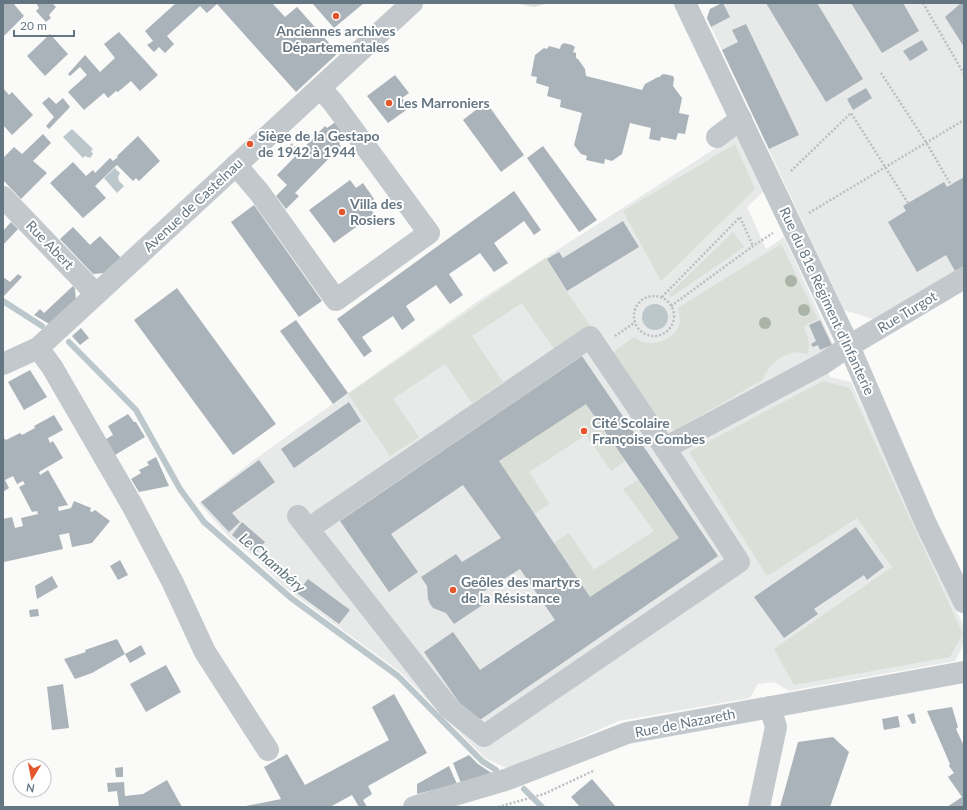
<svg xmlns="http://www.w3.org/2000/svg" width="967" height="810" font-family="Lato,sans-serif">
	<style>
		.built { fill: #e8e9e9 }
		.green { fill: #dadfd7 }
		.water { fill: #bbc7cb }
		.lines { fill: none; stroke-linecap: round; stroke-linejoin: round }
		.stream { stroke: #bbc7cb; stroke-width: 6 }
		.building { fill: #aab3b9; fill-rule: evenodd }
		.path { stroke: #bbbfc2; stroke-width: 2.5; stroke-dasharray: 2 2; stroke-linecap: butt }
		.minor { stroke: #c3c8cc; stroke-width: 22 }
		.tree { fill: #aab4a7 }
		.poi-dot { fill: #e4572e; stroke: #fff; stroke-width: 1.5 }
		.labels { text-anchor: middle; stroke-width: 4; stroke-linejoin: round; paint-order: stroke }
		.poi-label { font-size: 14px; font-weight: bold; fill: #657683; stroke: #fff; text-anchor: start }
		.street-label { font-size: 14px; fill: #657683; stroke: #fff }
		.water-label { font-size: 15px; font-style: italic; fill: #60757c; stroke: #fff }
	</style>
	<rect width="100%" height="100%" fill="#fafaf8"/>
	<g class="built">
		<path d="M722,3H964V266L873,319L844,310L707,18L710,9Z"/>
		<path d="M736,135L763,192L747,207L766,249L784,237L834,346L824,363L830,377L851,382L964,627V643L955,661L789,691L774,682L758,684L750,698L619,721L509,769L485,758L400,672L284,587L253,556L229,537L199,503L258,457L475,303Z"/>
	</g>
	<g class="green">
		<path d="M515,3H549L534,7Z"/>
		<path d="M735,144L755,189L661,281L623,211Z"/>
		<path d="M733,232L744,247L671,297L669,294Z"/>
		<path d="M781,244L818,319L804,326L809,343L808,354L794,352L781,357L770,366L762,380L676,430L663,427L612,353L634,337C639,340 643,343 649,343C662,344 678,335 680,321C680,317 678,312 678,308Z"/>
		<path d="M546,258L565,289L590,325L554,349L522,303L472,336L503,382L472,403L445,364L393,399L419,437L390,456L348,394Z"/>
		<path d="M823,381L850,388L963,634L950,657L794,685L774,649L892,567L857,518L767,576L689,452Z"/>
		<path d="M586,404L625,461L611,471L586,435L529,472L550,504L534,514L499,461Z"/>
		<path d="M638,480L679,538L590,597L554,543L569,533L594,570L654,531L623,489Z"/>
	</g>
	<g class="water">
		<path d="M72,129L93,149L91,151L93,154L90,158L85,156L83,158L63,137Z"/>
		<path d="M115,168L120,173L118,177L119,181L124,186L117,193L104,178Z"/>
		<circle cx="655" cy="317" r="13"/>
	</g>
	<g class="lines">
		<g class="stream">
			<path d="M3,301L42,326"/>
			<path d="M69,342L136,410L180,489L204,522L291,598L398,676L482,761L496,770"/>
			<path d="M524,789L542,807"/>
		</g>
	</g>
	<g class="building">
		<path d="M3,3H13L24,16L3,37Z"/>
		<path d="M36,3H52L56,7L49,15L51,18L46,22L36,11L39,8Z"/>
		<path d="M176,3H272L285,17L297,7L338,53L296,92L217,4L207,13L200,6L167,36L174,44L165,53L159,47L154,52L147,45L153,41L145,31Z"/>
		<path d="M312,3H364L334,28Z"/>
		<path d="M722,3H723L730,17L711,27L707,18L710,9Z"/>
		<path d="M766,3H817L863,79L826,102Z"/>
		<path d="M851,3H903L919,31L882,53Z"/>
		<path d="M961,3H964V47L945,17Z"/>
		<path d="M746,24L799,135L769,149L722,50L738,42L732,30Z"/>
		<path d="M119,32L158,75L140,91L131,81L118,92L116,91L108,98L104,93L84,110L68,92L87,75L80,67L70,76L68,74L85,55L100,72L115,58L104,44Z"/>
		<path d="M50,34L68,54L45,76L27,56Z"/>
		<path d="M922,40L928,50L910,61L903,51Z"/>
		<path d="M564,43L572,45L575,47L573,52L576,53V58L578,59L585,69L586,76L642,90L645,84L658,77H660L661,75L664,74L673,76L674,78L673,86L682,98L679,113L689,115L685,134L678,133L676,140L661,137L660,141L649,139L651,128L630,123L622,154L612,161L605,159L604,164L586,160L587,156L581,154L574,145L582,113L560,107L561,100L547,96L549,87L536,83L537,77L531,76L535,55L544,48L547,49L549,46L560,49L561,45Z"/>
		<path d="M395,75L409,93L402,98L409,108L388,123L367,96Z"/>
		<path d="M3,88L9,95L12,92L33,115L12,135L3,125Z"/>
		<path d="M866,88L872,98L853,110L847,99Z"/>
		<path d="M49,97L56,104L63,98L70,107L49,129L46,126L54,117L42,103Z"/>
		<path d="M486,102L524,155L501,172L463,120Z"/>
		<path d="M337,121L348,137L339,144L341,146L295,193L299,196L286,209L276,196L287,185L277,175L325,126L327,128Z"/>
		<path d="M43,134L51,143L33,161L47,173L21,199L3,180V158L14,147L22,154Z"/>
		<path d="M138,136L160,161L139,181L136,178L133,181L117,165L95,186L106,198L83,218L50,183L73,162L86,176L93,170L95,173L110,158L113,161L118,157L117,156Z"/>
		<path d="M543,146L597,220L579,232L527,158Z"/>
		<path d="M964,177V266L955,271L946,255L917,272L888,222L906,211L903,206L944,182L947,187Z"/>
		<path d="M350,180L356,188L363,183L374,199L368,205L374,214L334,243L309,210Z"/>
		<path d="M514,191L541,230L534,235L524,221L494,243L508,263L494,272L480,253L449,274L463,295L450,304L436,285L406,306L415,320L402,330L393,316L362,337L372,351L364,357L337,319Z"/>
		<path d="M254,205L322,301L299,317L231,222Z"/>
		<path d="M623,221L639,247L567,291L547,259L559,252L563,258Z"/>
		<path d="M11,222L18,229L3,245V231Z"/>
		<path d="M73,227L90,245L100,236L121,258L105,273L93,274L60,239Z"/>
		<path d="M18,274L22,277L4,296L3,295V277L10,282Z"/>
		<path d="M73,286L75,289L76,301L51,325L34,315L40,309L44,313Z"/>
		<path d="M177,288L276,424L233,455L134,320Z"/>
		<path d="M296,320L348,393L333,404L280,331Z"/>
		<path d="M820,320L832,345L820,350L818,345L813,347L811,344L816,341L809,325Z"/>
		<path d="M81,328L89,338L80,345L72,336Z"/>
		<path d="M582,356L718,556L474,724L424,652L453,632L480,670L555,620L520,569L481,593L487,602L454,624L446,613L433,608L430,604L428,599L427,586L421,577L456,554L462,562L501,538L463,485L391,534L418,572L389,592L340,521ZM586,404L679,538L590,597L499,461Z"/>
		<path d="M30,370L47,397L24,410L8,382Z"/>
		<path d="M349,402L361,421L294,468L281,449Z"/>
		<path d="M128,414L134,422H136L145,437L115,455L106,439L113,435L108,426Z"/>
		<path d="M54,415L63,430L48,438L50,443L53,441L63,458L39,472L40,475L48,470L68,505L58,507L59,511L71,508L74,501L91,508L90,511L92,512L95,510L110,521L92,543L72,547L69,533L59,535L63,549L4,562L3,557V519L12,517L15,528L23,526L21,518L38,514L37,511L32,512L19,487L25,484L23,481L17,484L13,476L5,480L9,488L3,492V439H5L6,440L20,433L22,435L35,428L34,426Z"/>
		<path d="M156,457L169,486L139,492L131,479L141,473L139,470L149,465L147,462Z"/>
		<path d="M259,460L275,482L232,513L240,522L229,532L201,502Z"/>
		<path d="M242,522L265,542L255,554L232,535Z"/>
		<path d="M856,527L884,567L867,580L864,575L814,609L818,614L784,638L754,597Z"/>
		<path d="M120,560L128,575L118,580L110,566Z"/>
		<path d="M52,576L58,587L37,599L35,586Z"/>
		<path d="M308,579L350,610L339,624L297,593Z"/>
		<path d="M38,609L39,616L30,617L29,610Z"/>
		<path d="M117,639L125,654L92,673L75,679L64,659L86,652L85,650Z"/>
		<path d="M141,645L146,654L130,663L125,654Z"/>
		<path d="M166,665L181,692L146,712L130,684Z"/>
		<path d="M63,684L69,728L52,730L47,687Z"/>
		<path d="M394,694L427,753L368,786L372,794L363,800L367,807H359L352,795L330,807H241L281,799L264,767L287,754L305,785L389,740L372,707Z"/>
		<path d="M952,707L958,727L956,729L964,746V807H947L962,797L948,777L954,773L949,766L950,764L927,711Z"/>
		<path d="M914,713L916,723L912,724L907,715Z"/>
		<path d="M898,716L900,727L884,730L882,719Z"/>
		<path d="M833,737L849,752L830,807H780L798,742Z"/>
		<path d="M469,755L478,764L493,774L461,783L453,763Z"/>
		<path d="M449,766L457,784L417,794V784Z"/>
		<path d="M123,767V777H116L115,768Z"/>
		<path d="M592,779L616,807H580L571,797Z"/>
		<path d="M167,780L182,807H119L117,791L108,792L107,783L124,782L125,796L143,794Z"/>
	</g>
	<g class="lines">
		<g class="path">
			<path d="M923,3L964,74"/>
			<path d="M881,73L926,142L951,185"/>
			<path d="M291,144L299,152"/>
			<path d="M791,171L851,113L908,203"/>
			<path d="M809,213L964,120"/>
			<circle cx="654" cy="316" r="20"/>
			<path d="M662,297L740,217L753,246"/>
			<path d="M671,306L753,246L773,233"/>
			<path d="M615,336L634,323"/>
			<path d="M498,807L544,794L595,770"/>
		</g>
		<g class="minor">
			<path d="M685,3L849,346L926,524L964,602"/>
			<path d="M717,137L741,119"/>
			<path d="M236,165L259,192L336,300L429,233L332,101L320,88"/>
			<path d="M3,197L96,294"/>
			<path d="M38,348L52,367L132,505L173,583L205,652L268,750"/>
			<path d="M3,364L38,348L412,3"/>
			<path d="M298,516L449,708L484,736L739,562L665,448L824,363L849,346L964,278"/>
			<path d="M308,529L590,337L665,448"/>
			<path d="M414,807L508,779L627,733L964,672"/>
			<path d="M759,807L776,727L770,707"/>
		</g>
	</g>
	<g class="tree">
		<circle cx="791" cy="281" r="6"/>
		<circle cx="804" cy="310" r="6"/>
		<circle cx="765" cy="323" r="6"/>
	</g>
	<g class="poi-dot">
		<circle cx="336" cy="16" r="4"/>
		<circle cx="389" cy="103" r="4"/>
		<circle cx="250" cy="144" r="4"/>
		<circle cx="342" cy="212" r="4"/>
		<circle cx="584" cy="431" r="4"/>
		<circle cx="453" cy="590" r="4"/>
	</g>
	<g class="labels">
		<g class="poi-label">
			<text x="336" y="36" text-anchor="middle">Anciennes archives<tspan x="336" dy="16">Départementales</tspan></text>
			<text x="397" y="108">Les Marroniers</text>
			<text x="258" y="141">Siège de la Gestapo<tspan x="258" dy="16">de 1942 à 1944</tspan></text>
			<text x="350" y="209">Villa des<tspan x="350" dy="16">Rosiers</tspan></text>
			<text x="592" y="428">Cité Scolaire<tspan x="592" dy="16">Françoise Combes</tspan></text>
			<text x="461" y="587">Geôles des martyrs<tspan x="461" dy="16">de la Résistance</tspan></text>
		</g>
		<g class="street-label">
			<text transform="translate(193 205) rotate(-43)" y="5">Avenue de Castelnau</text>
			<text transform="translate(50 245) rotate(46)" y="5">Rue Abert</text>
			<text transform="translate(827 301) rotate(65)" y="5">Rue du 81e Régiment d'Infanterie</text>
			<text transform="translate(907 312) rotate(-31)" y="5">Rue Turgot</text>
			<text transform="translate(685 723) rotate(-11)" y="5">Rue de Nazareth</text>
		</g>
		<g class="water-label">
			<text transform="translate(272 563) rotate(41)" y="5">Le Chambéry</text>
		</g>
	</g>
	<rect width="967" height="810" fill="none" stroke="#657683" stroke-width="8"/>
	<g transform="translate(32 778) rotate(190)"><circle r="19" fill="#ffffff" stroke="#c1c8cd"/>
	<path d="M0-3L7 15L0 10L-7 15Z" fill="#e4572e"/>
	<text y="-6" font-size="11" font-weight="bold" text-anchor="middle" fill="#657683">N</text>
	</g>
	<path d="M14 30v6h60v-6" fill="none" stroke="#657683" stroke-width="2"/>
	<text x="20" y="30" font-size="12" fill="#657683" stroke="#ffffff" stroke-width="3" paint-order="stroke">20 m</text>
</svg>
